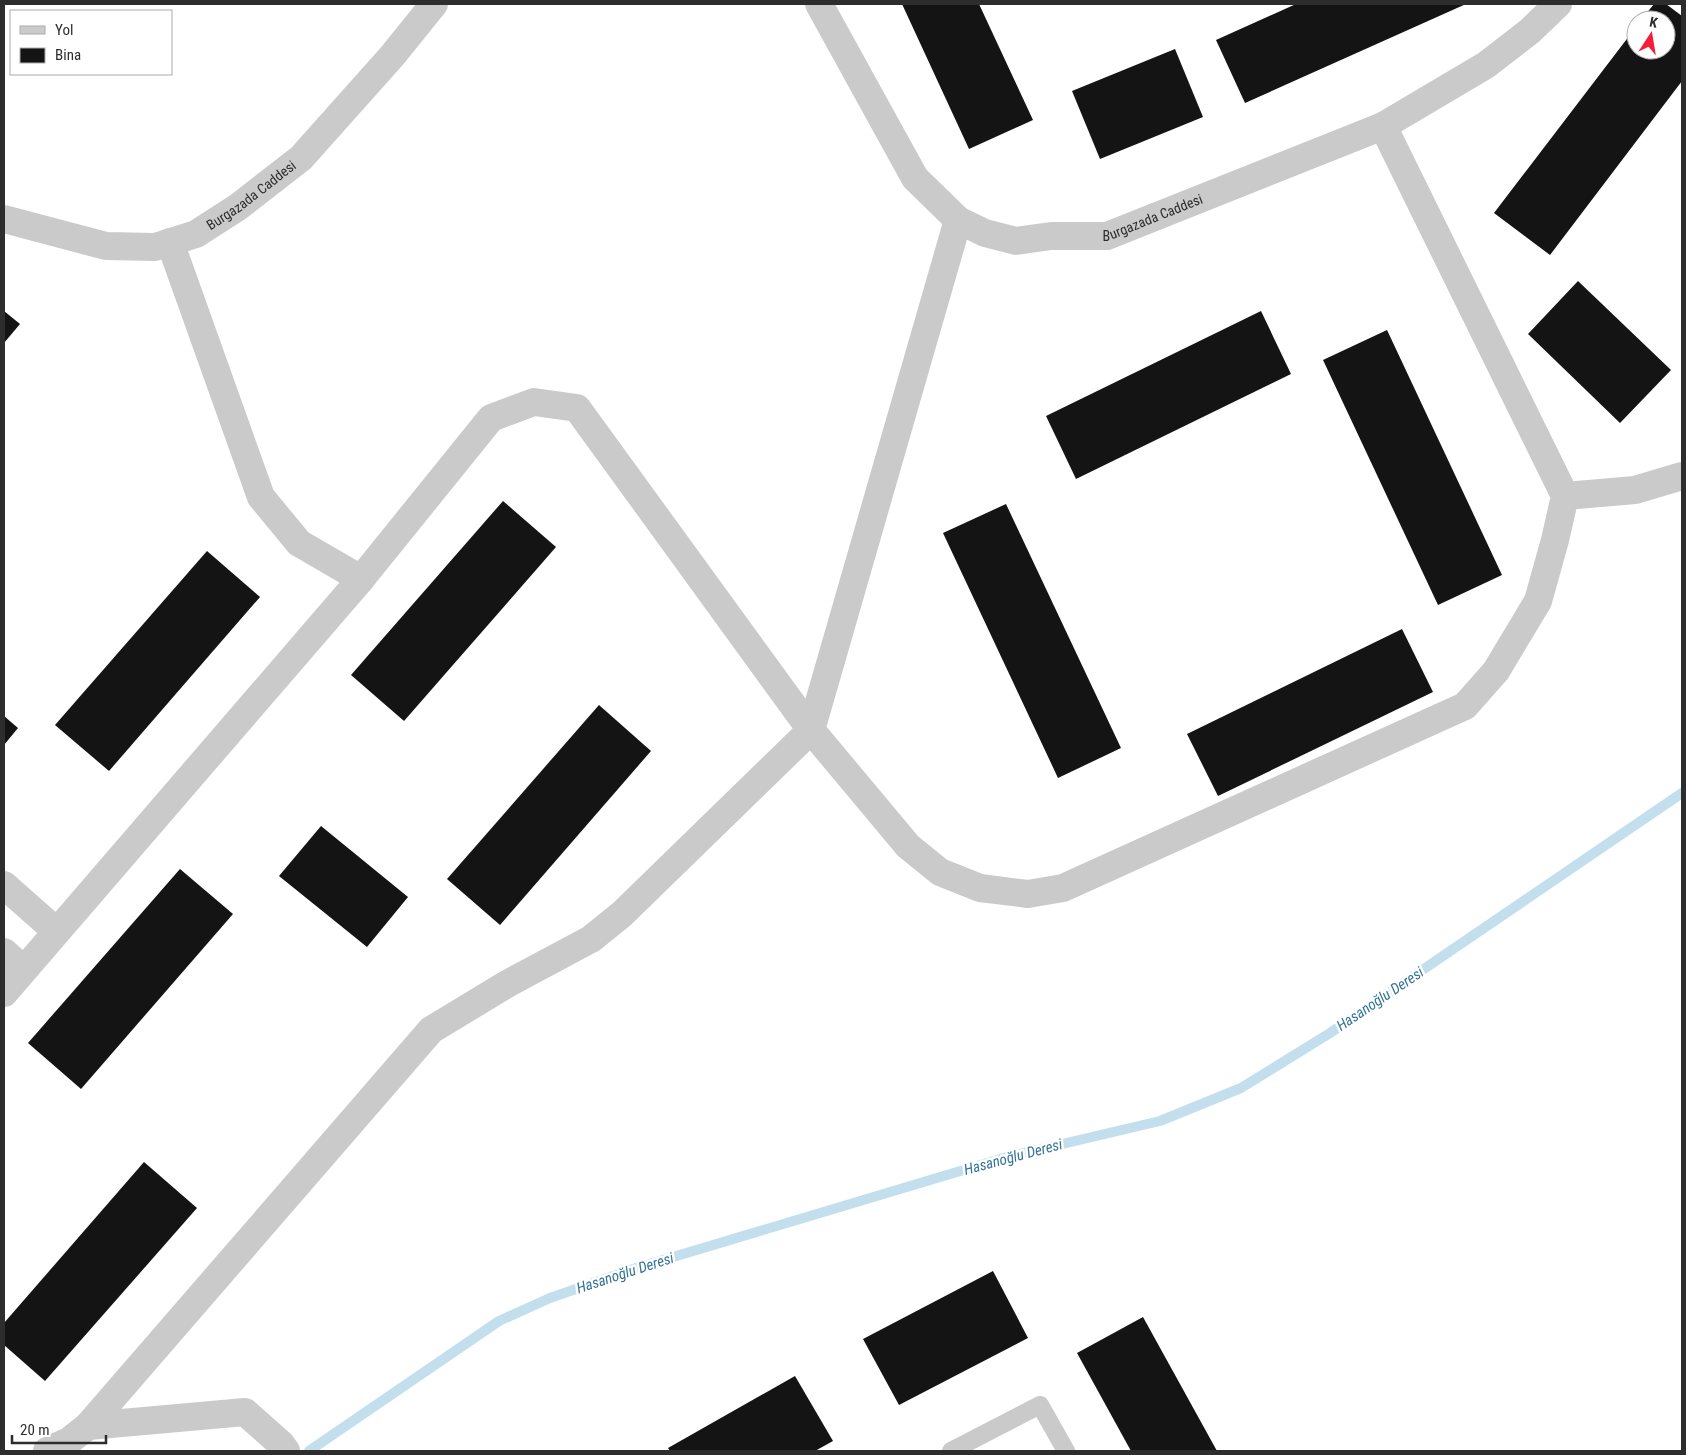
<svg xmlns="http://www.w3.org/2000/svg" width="1686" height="1455" font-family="'Roboto Condensed',sans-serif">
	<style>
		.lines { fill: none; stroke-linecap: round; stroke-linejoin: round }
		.stream { stroke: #c3dfee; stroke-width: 10 }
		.building { fill: #141414 }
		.lane { stroke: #cacaca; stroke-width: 18 }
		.street { stroke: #cacaca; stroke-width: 28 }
		.labels { text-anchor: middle; stroke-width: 5; stroke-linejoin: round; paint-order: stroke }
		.street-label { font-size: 14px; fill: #2d2d2d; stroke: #fff }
		.water-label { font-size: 15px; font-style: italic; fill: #347497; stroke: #fff }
	</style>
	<rect width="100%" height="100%" fill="#fff"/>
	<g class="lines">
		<path class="stream" d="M309,1451L499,1321L550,1298L633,1269L1007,1157L1160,1121L1241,1088L1330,1033L1682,793"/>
	</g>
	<g class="building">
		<path d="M902,4H979L1033,120L969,149Z"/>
		<path d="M1296,4H1466L1245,103L1216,40Z"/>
		<path d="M1654,4H1666L1682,16V81L1550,255L1494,213L1636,27V50H1666V20H1641Z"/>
		<path d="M1175,49L1203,117L1100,159L1072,91Z"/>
		<path d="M1578,281L1671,370L1620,423L1528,334Z"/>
		<path d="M4,311L20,324L4,343Z"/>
		<path d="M1261,311L1291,374L1076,479L1046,416Z"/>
		<path d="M1387,330L1502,575L1438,605L1323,360Z"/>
		<path d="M503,501L556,547L404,721L351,675Z"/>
		<path d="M1006,504L1121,748L1058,778L943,533Z"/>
		<path d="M207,551L260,597L109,771L55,725Z"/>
		<path d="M1402,629L1433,692L1218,796L1187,734Z"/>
		<path d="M599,705L651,751L500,925L447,879Z"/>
		<path d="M4,716L18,728L4,745Z"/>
		<path d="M321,826L408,897L367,947L279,876Z"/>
		<path d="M180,869L233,914L81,1089L28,1043Z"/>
		<path d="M144,1162L197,1208L45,1381L4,1345V1323Z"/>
		<path d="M993,1271L1028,1338L899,1405L863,1339Z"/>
		<path d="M1143,1317L1217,1451H1131L1077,1353Z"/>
		<path d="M795,1376L833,1441L815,1451H670L668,1448Z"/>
	</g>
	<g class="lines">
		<path class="lane" d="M951,1451L1040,1405L1066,1451"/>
		<g class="street">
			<path id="s1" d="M819,4L915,178L958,220L985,233L1016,241L1051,236H1107L1383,126L1486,65L1530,31L1558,4"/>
			<path id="s2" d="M4,219L106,246L155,247L196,234L238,207L301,158L392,56L434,4"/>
			<path d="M170,242L261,497L299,543L361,579"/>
			<path d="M1565,496L1635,490L1682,476"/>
			<path d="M4,885L56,931"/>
			<path d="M4,952L23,969"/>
			<path d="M4,993L361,579L491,418L534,402L577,408L811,730L908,846L940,872L980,888L1028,894L1063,888L1465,706L1496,671L1538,601L1555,540L1565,496L1383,126"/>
			<path d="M88,1426L245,1412L281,1444L286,1451"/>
			<path d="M47,1451L69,1441L88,1426L431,1030L507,984L591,939L622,914L811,730L958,220"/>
		</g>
	</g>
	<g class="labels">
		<g class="street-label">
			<text dy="5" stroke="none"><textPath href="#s2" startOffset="265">Burgazada Caddesi</textPath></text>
			<text dy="5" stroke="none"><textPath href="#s1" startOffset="461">Burgazada Caddesi</textPath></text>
		</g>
		<g class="water-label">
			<text transform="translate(1380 999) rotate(-34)" y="5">Hasanoğlu Deresi</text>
			<text transform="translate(1013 1157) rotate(-15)" y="5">Hasanoğlu Deresi</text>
			<text transform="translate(625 1273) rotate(-18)" y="5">Hasanoğlu Deresi</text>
		</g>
	</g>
	<rect width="1686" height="1455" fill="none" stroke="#2d2d2d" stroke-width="10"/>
	<rect x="10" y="10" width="162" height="65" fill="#ffffff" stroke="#ababab"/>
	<rect x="20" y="26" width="25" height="8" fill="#cacaca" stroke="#ababab"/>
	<text x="55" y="35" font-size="15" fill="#2d2d2d">Yol</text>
	<rect x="20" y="48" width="25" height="15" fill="#141414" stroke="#ababab"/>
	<text x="55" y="60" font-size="15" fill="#2d2d2d">Bina</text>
	<g transform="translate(1651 35) rotate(12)"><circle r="24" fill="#ffffff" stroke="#ababab"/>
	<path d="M0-4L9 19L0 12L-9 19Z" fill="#f61e36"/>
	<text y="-8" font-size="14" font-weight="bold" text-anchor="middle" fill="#2d2d2d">K</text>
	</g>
	<path d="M12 1435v8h94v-8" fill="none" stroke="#2d2d2d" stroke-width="2.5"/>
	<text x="20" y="1435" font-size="15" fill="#2d2d2d" stroke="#ffffff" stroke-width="4" paint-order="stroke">20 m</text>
</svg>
